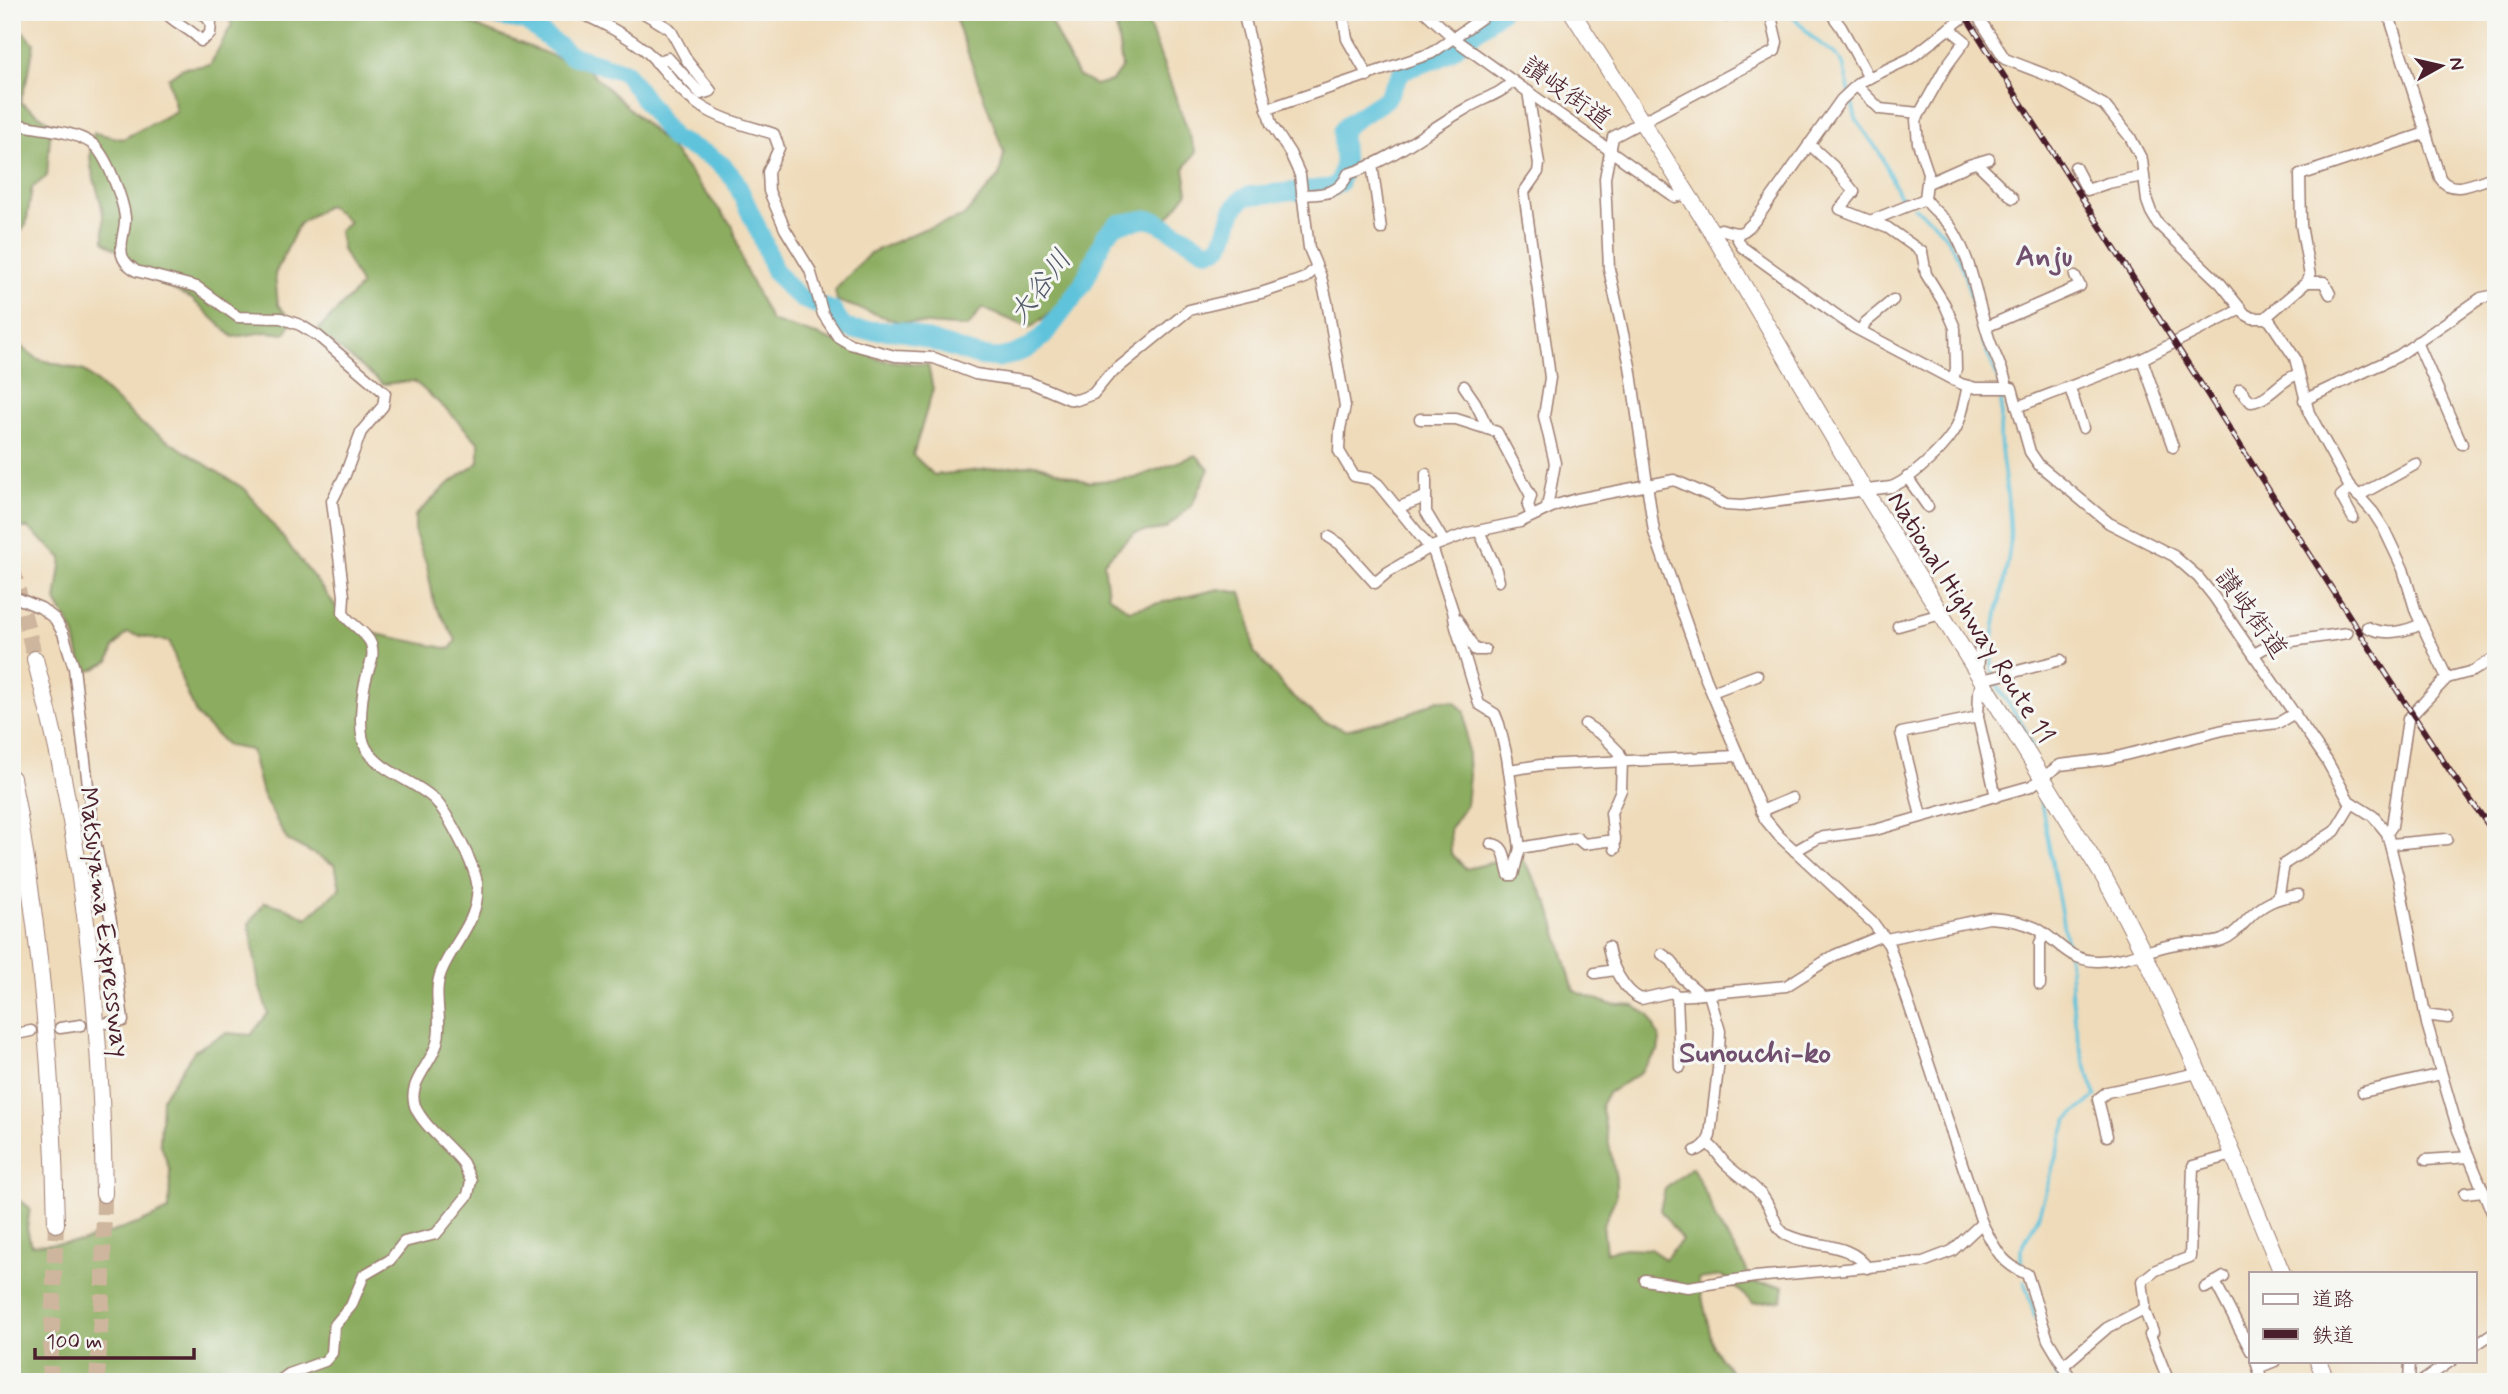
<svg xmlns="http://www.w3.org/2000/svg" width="2508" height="1394" font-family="Mynerve,'Klee One',sans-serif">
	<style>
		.forest { fill: #8cad61; stroke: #6b6646; stroke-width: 2 }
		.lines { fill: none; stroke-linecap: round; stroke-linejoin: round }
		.stream { stroke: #5ec3db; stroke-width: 3.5 }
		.river { stroke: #5ec3db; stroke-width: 19 }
		.highway-tunnel { stroke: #ceb59d; stroke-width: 16; stroke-dasharray: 16 8; stroke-linecap: butt }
		.minor-casing { stroke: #9c7d72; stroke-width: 13 }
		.highway-casing { stroke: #9c7d72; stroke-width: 18 }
		.minor { stroke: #fff; stroke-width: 10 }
		.highway { stroke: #fff; stroke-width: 16 }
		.rail-casing { stroke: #4a1f2b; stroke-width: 6 }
		.rail { stroke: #f6f6f2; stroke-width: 3.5; stroke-dasharray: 10; stroke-linecap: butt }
		.labels { text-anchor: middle; stroke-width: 6; stroke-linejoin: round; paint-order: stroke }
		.street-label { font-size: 26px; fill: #4a1f2b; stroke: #f6f6f2 }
		.water-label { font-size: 28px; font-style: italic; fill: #515869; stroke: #f6f6f2 }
		.quarter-label { font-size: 30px; font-weight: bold; fill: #71506f; stroke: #f6f6f2 }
	</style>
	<rect width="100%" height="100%" fill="#f6f6f2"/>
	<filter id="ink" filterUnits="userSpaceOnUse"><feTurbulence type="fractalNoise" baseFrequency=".0143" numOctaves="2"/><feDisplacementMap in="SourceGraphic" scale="14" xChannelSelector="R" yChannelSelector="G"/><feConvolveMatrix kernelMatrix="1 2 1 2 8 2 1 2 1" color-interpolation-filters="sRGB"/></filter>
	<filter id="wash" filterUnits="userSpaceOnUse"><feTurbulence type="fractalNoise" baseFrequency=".00686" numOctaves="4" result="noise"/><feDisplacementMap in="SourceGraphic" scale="28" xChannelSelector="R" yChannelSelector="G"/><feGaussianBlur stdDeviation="1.57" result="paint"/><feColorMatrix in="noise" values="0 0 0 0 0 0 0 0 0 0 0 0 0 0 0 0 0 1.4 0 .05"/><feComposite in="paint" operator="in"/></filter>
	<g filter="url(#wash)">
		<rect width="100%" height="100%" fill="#efdbba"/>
		<g class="forest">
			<path d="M223,12H440L587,69L668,145L733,227L744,267L771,321L820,336L881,360L928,365L933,389L913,455L934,475L1036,464L1088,482L1135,478L1196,455L1209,469L1192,505L1165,529L1134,533L1104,562L1108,595L1129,610L1219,589L1241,593L1249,616L1254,652L1290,694L1322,721L1345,730L1409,714L1438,700L1455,702L1465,712L1469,775L1466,805L1450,829L1451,853L1466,869L1495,862L1510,853L1524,861L1549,905L1574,991L1609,1004L1634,1006L1649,1015L1660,1040L1658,1051L1639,1074L1608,1093L1601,1105L1616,1178V1197L1603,1225L1606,1252L1625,1248L1650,1249L1665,1259L1682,1240L1660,1210L1665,1189L1692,1167L1708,1198L1716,1220L1744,1264L1752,1283L1784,1286L1782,1300L1753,1303L1722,1276L1698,1279L1713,1347L1738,1382H12V1199L21,1201L30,1208L27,1228L31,1245L81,1242L140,1223L169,1210L170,1171L160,1142L162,1098L195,1050L226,1033L251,1035L268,1013L259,985L249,924L265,902L287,908L307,918L340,888L335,865L287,840L262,794L251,750L228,746L197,716L182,681L170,642L127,633L114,647L109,661L93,670L83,672L74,633L56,601L62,558L28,528H12V340L38,359L84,371L142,424L246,490L349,623L371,633L450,649L456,640L434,603L427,566L415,534V516L447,485L479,462V443L448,411L414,381L383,384L317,331L361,286L342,249L339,231L349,222L328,205L299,224L275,274L278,305L292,321L285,334L267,332L233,337L192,299L133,270L122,254L104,241C104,230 104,218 102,208C96,179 84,164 94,133L123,139L176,111L168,78L183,68L210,65L232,24Z"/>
			<path d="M953,12H1030L1047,15L1077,75L1095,85L1112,81L1122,67L1114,12H1144L1196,152L1184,169L1188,192L1167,219C1096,203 1106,235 1078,284C1067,303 1047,315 1030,328L982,308L968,327L899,322L837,301L835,290L870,253L924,229L963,217L999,176L1004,153Z"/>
			<path d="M12,20L34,43L29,72L20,102L51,123L47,176L32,188L26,225L12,242Z"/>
		</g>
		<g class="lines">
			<g class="stream">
				<path d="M1789,12L1814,39L1836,55L1843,64L1856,119L1881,155L1899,195L1908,202"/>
				<path d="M1914,207C1921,212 1929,217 1935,224C1966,254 1970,302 1983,341C1988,358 1998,373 2001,390C2003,409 1998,429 2001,449C2004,479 2012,513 2010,544C2007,584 1990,624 1992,664C1993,695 2028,720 2032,750"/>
				<path d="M2038,785L2067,946"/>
				<path d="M2021,1267V1249L2038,1217L2067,1120L2096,1096C2084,1066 2075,1031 2072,998C2070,983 2071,969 2068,954"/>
				<path d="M2024,1281L2035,1317"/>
				<path d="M2045,1344L2059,1382"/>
			</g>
			<path class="river" d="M492,12L495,16L526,21L570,55L625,72L673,139L708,155L723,166L735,180L762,238L774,270L788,287L802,299L833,311L843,326L853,330L901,331L978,356L998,358L1012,355L1027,349L1044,336L1083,284L1105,236L1117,224L1146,219L1156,221L1205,250C1235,254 1221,208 1247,196L1330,188L1339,183L1344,163L1342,131L1348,124L1386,99L1403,70L1437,59L1449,52L1500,12"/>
		</g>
	</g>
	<g filter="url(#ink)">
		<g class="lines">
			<g class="highway-tunnel">
				<path d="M12,566L35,659"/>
				<path d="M50,1382L56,1224"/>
				<path d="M97,1382L103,1280L104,1194"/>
			</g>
			<g class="minor-casing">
				<g id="minor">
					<path d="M165,12C175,24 192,29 201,41L210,34L211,23L205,15L195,12"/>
					<path d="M576,12C595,18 631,38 646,51C665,68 677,91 699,105C721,120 749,126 774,134L779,148L768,172L769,191L785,229L810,270L823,314L838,337L850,344L895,356L934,358L975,374L1029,382L1069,399L1077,400L1093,394L1107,377L1189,310L1261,293L1294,282L1305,278L1316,268"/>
					<path d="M642,12L670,29L688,62L711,91L701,94L668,58L656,62"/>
					<path d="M1243,12L1271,124L1290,153L1300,175L1309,248L1321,277L1327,302L1345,406L1340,429L1339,451L1354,476L1371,479L1378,484L1434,553L1453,611L1456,627L1479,704L1495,714L1499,724L1507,757L1520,848"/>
					<path d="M1425,12L1457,41L1675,197L1687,194"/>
					<path d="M1770,12L1777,42L1775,51L1613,137L1605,178L1609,269L1630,366L1654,532L1706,679L1765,819L1779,836L1874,924L1889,945L1982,1223C1994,1247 2001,1264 2027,1274L2048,1340L2073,1382"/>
					<path d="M1830,12L1841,27L1869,78"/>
					<path d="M1975,12L2005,59L2057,79L2104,105L2109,111L2130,137L2142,160L2147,201L2151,212L2158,224L2221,284L2245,314L2252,318H2265L2270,321L2295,358L2309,413L2348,484L2373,512L2384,529L2403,569L2416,612L2447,678"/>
					<path d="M2388,12L2440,178C2452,197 2478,181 2496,176"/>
					<path d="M1343,13L1347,39L1368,76"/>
					<path d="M1726,16L1732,12"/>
					<path d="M1949,28L1965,41L1945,68L1916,120L1918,143L1928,173L1925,199C1932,210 1944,217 1951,227C1973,261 1976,299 1988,335C1993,353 2003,368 2007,386"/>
					<path d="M1856,85L1880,109L1919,113"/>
					<path d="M1528,91L1539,164L1538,172L1524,192L1547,354L1550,378L1544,416L1555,463L1547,508"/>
					<path d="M1267,109L1432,53L1490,12"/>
					<path d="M12,123C38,130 69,129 91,143C106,152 123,200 125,217C126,230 119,242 122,255C124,263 130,266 136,271L197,287L238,317L281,318L300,325L318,336L385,393L383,406L361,432L345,475L332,501L344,596L343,613C350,625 366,631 371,644C375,656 370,664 367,675C362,692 357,732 366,748C380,772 413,780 433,798C447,811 474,864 477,883C481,918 455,940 442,970C431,994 444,1019 437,1043C431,1065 407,1083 415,1106C422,1125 450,1146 463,1163L471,1181L468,1195L436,1234L404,1242L390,1260L364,1275L351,1306L334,1326L332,1353L325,1361L289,1374L278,1382"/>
					<path d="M1809,144L1833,166L1854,192L1840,209L1888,228L1922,252L1926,274L1945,305L1955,328L1956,369L1953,379"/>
					<path d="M1977,163L2013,198"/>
					<path d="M1372,164L1381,229"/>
					<path d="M2075,167L2087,190L2108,183L2143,176"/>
					<path d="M1928,183L1969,165L1989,159"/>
					<path d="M1302,195C1322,194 1339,195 1348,174C1391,161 1428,130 1467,108C1483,98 1500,95 1513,81"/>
					<path d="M1870,221L1925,199"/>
					<path d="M1713,234L1721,229C1741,236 1743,234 1757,218L1841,100L1860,82L1911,58L1970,12"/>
					<path d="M1735,234L1742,247L1853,327L1961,384L1976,388H2012L2030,452L2039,465L2109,523L2174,556L2198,577L2214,597L2327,761L2349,801L2373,816L2387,833L2399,881L2427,1024L2458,1130L2496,1222"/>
					<path d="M2307,282H2324L2330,294"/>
					<path d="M2265,318L2307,282L2310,276L2301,225L2300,175L2426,133"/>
					<path d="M1986,327L2080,286L2075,276"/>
					<path d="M1861,331L1865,323L1893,300"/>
					<path d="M2417,342L2462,444"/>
					<path d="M2142,359L2173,447"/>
					<path d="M1464,386L1475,402L1488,428"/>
					<path d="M2070,388L2083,428"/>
					<path d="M2240,389L2251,402C2271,399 2280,379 2299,374"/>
					<path d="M2304,400L2398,356L2481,298L2496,295"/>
					<path d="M2017,407L2142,359L2241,309"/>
					<path d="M1420,419H1456L1497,432L1531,496L1528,506L1532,516"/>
					<path d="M1426,474V512L1444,542"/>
					<path d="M1907,477L1928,507"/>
					<path d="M2351,488L2341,496L2353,518"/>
					<path d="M2358,496L2416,464"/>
					<path d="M1397,508L1425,497"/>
					<path d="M1479,531L1495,566L1499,581"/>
					<path d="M1329,537L1340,544L1375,583L1388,572L1429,548L1468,533L1520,522L1556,505L1577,499L1674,480L1710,496L1726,505L1741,506L1891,487C1910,480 1942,450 1953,433C1962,420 1964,401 1968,386"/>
					<path d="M12,596L41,608L55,619L63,633L74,668L94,836L111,921L123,1021L107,1023"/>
					<path d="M1457,619L1475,650H1485"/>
					<path d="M1898,626L1941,614"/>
					<path d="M2367,627C2384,636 2405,632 2421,624"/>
					<path d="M2254,654L2272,644L2347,633"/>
					<path d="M1978,672L1980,646"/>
					<path d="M1712,692L1757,675"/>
					<path d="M1585,724L1602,735L1619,752L1622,761L1621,790L1611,813L1615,849"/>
					<path d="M1509,770L1541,765L1737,756"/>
					<path d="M1996,797L1978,717L1979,692L1982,680L2061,660"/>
					<path d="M1761,811L1792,798"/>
					<path d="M1921,816L1901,733L1978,717"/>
					<path d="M2387,833L2392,826L2408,719L2447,678L2473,671L2496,657"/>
					<path d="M1491,844C1508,845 1504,862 1509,875H1513L1514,871L1520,848L1577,838L1584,844L1615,840"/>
					<path d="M2391,844L2447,839"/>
					<path d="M1795,851L1818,838L1875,830L2031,786L2060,765L2109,759L2227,729L2278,723L2295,713"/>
					<path d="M2276,898L2279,894L2284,864L2335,831L2352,803"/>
					<path d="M1886,939L1989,918C2006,919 2021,921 2036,928C2058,940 2067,960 2096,961C2127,962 2155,945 2185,943C2197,942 2211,945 2222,940C2233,936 2240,927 2247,920C2262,904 2277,897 2298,895"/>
					<path d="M1608,947C1611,965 1624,992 1641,999L1672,992L1677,996L1692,995L1786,986L1835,955L1883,935"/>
					<path d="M1662,954L1672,961L1682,978L1701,994"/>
					<path d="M1595,973L1615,970"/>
					<path d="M2040,985V943L2044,934"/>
					<path d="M1677,996L1680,1067"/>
					<path d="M2425,1015L2448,1018"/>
					<path d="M60,1028L81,1025"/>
					<path d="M12,1035L31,1031"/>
					<path d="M2363,1092L2441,1074"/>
					<path d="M2107,1136L2098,1099L2107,1092L2198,1073"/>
					<path d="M1707,1143C1715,1148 1719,1157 1725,1163C1739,1177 1759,1187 1768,1205C1774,1215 1776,1231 1789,1236C1813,1247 1852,1242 1867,1268"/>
					<path d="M1695,1151C1703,1149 1707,1144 1710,1136L1718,1069L1720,1031L1709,994"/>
					<path d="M2426,1160L2469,1157"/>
					<path d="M2465,1193L2483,1191"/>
					<path d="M1645,1280L1688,1287L1755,1277L1923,1262L1952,1251L1982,1223"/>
					<path d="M2215,1282L2251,1351"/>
					<path d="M2205,1288L2224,1277"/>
					<path d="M2144,1309L2153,1332L2150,1335L2169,1382"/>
					<path d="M2475,1345L2496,1331"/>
					<path d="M2256,1361L2262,1382"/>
					<path d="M2063,1366L2107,1328L2144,1309L2145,1305L2142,1281L2156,1270L2190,1257L2193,1166L2233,1155"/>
					<path d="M2260,1367L2275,1361"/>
					<path d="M2409,1382L2410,1361"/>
					<path d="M2421,1382L2451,1361"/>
				</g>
			</g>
			<g class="highway-casing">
				<g id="highway">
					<path d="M1572,12L1713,234L1865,491L2105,879C2175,1006 2227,1140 2282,1273"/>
					<path d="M35,659C44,694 53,729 60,763C89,905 102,1050 104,1194"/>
					<path d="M12,778C40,925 53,1074 56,1224"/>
					<path d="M2318,1361L2327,1382"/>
				</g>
			</g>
			<use href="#minor" class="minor"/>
			<use href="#highway" class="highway"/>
			<g class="rail-casing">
				<path id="rail" d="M1963,12L2389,678L2452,774L2496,836"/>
			</g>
			<use href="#rail" class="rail"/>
		</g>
	</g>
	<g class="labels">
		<g class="street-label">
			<text transform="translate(1567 92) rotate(36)" y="9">讃岐街道</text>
			<text transform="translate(2252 613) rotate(54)" y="9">讃岐街道</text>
			<text transform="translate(1972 617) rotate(58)" y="9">National Highway Route 11</text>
			<text transform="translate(105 922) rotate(83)" y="9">Matsuyama Expressway</text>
		</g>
		<g class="water-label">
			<text transform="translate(1039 286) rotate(-53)" y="10">大谷川</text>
		</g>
		<g class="quarter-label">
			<text x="2044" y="265">Anju</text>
			<text x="1755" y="1062">Sunouchi-ko</text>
		</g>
	</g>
	<rect width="2508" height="1394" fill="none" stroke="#f6f6f2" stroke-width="42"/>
	<rect x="2249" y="1272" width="228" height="91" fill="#f6f6f2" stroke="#b1a0a2" stroke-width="2"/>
	<rect x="2263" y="1294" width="35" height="10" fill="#ffffff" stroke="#b1a0a2" stroke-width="2"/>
	<text x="2312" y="1306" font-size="21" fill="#4a1f2b">道路</text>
	<rect x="2263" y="1329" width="35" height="10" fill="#4a1f2b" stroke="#b1a0a2" stroke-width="2"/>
	<text x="2312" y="1342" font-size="21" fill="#4a1f2b">鉄道</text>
	<g transform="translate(2441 66) rotate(82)" stroke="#f6f6f2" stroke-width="5" paint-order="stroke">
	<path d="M0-5L12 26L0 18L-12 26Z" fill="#4a1f2b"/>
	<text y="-10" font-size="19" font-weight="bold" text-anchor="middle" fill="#4a1f2b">N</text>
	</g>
	<path d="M35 1348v10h159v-10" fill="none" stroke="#4a1f2b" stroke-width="3.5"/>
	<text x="46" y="1348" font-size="21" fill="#4a1f2b" stroke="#f6f6f2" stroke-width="5" paint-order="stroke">100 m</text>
</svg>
